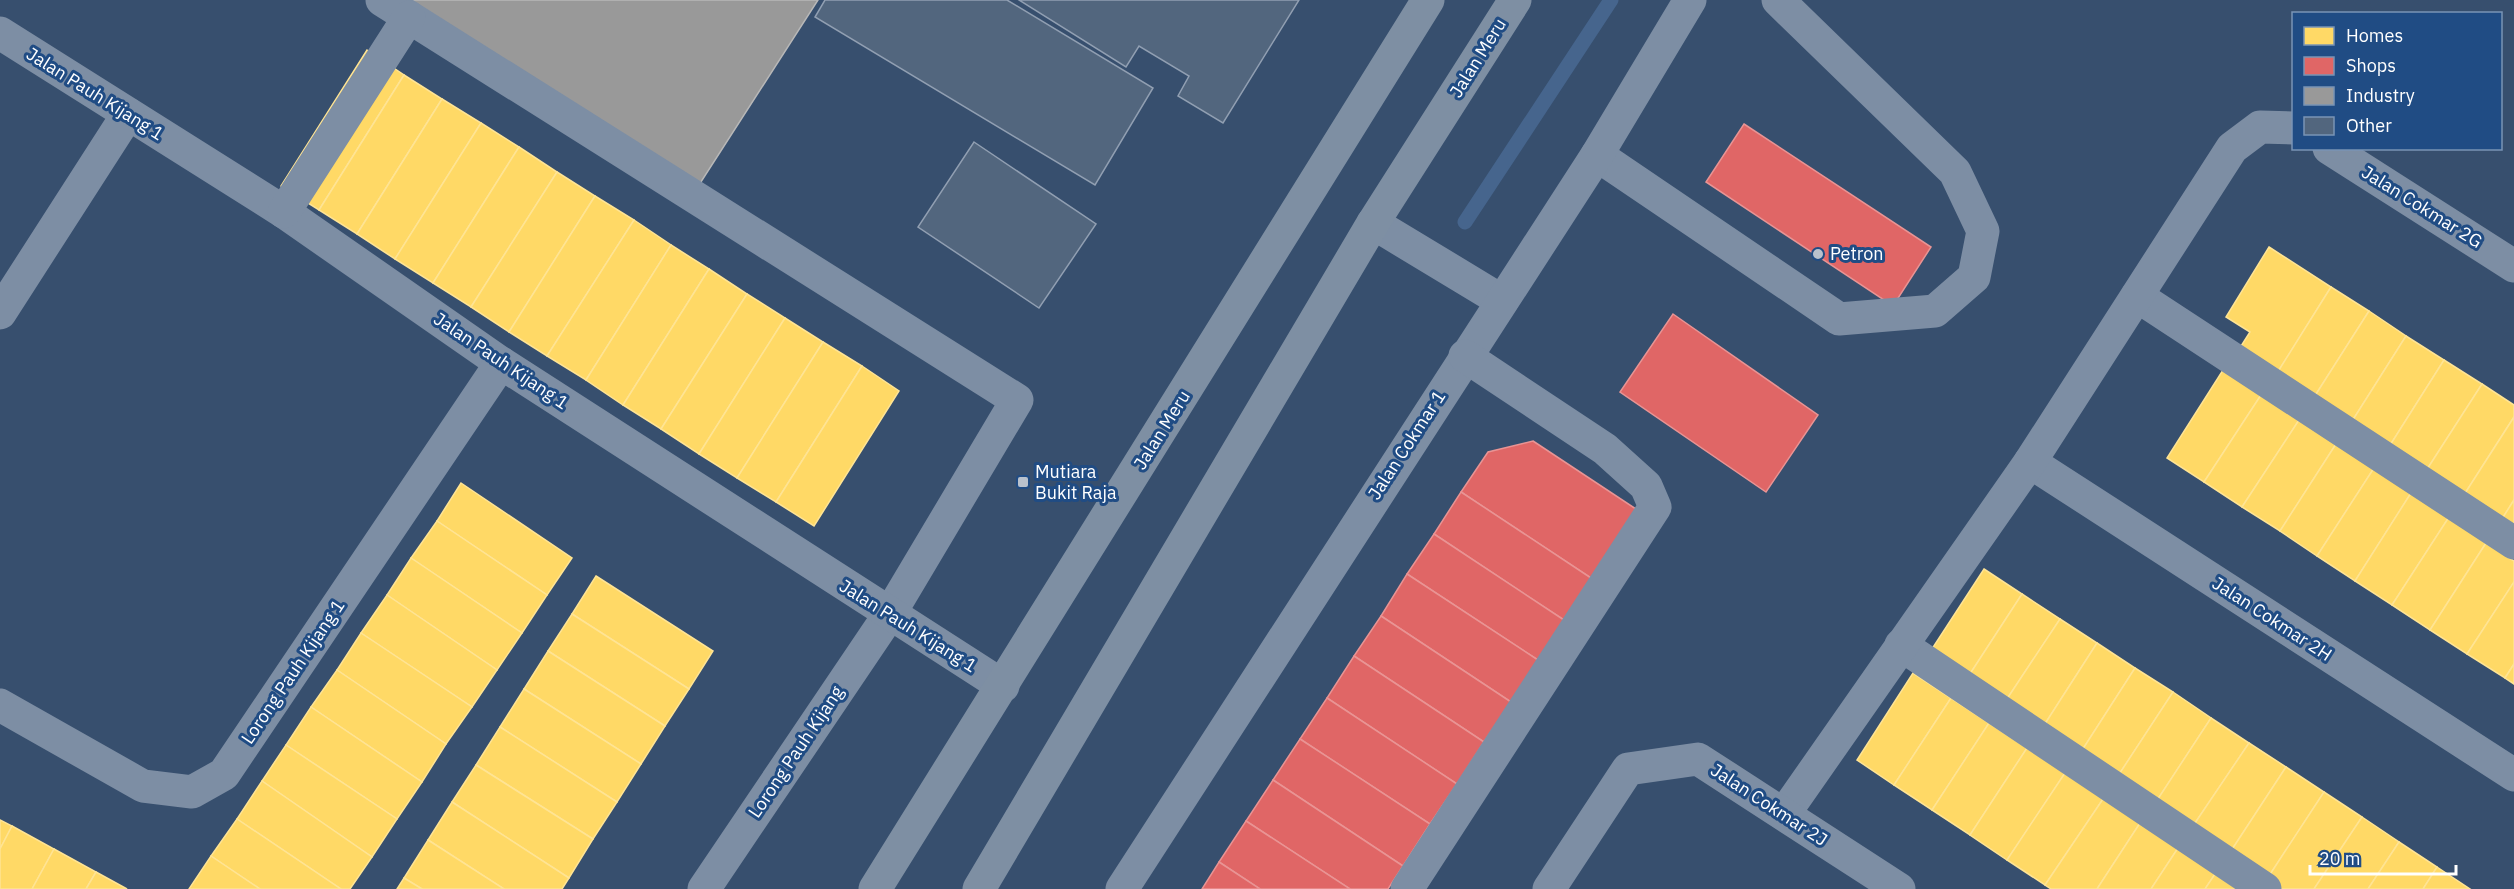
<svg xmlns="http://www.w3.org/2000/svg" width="2514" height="889" font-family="'IBM Plex Sans',sans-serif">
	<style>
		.homes { fill: #ffd966; stroke: #ffe494; stroke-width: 1.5 }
		.shops { fill: #e06666; stroke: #e99494; stroke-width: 1.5 }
		.industry { fill: #999; stroke: #b8b8b8; stroke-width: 1.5 }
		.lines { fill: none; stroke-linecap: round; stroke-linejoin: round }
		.stream { stroke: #46658d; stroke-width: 15 }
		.building { fill: #52667e; stroke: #919fb2; stroke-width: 1.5 }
		.minor { stroke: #7d8ea4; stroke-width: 33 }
		.highway { stroke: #7e8fa3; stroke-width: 33 }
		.poi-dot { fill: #b9c1cc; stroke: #204c84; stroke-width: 2 }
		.labels { text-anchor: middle; stroke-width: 6; stroke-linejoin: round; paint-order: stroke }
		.street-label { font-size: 18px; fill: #fff; stroke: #204c84 }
		.poi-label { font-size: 18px; fill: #fff; stroke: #204c84; text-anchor: start }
	</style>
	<rect width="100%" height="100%" fill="#374f6e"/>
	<g class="homes">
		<path d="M367,50L404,75L319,210L281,186Z"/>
		<path d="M404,75L442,99L357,234L319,210Z"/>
		<path d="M442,99L481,123L395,259L357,234Z"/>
		<path d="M481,123L519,147L433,283L395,259Z"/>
		<path d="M519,147L557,172L471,307L433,283Z"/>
		<path d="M557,172L595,196L509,332L471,307Z"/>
		<path d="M595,196L634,220L547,356L509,332Z"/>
		<path d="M634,220L671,245L586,380L547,356Z"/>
		<path d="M671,245L709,269L623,405L586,380Z"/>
		<path d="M2269,247L2331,287L2274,378L2236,354L2250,332L2226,317Z"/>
		<path d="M709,269L747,294L661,429L623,405Z"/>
		<path d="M2331,287L2369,311L2311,402L2274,378Z"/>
		<path d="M747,294L785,318L699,454L661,429Z"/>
		<path d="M2369,311L2406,336L2349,426L2311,402Z"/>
		<path d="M785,318L823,342L737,478L699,454Z"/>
		<path d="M2406,336L2444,360L2387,450L2349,426Z"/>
		<path d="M823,342L862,366L776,502L737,478Z"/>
		<path d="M2444,360L2482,384L2424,474L2387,450Z"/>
		<path d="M862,366L899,391L814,526L776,502Z"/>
		<path d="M2223,370L2261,395L2204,482L2167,458Z"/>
		<path d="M2482,384L2514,405V417L2462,498L2424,474Z"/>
		<path d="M2261,395L2299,420L2242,507L2204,482Z"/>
		<path d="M2514,417V500L2500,522L2462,498Z"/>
		<path d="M2299,420L2336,444L2280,531L2242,507Z"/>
		<path d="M2336,444L2374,468L2317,556L2280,531Z"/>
		<path d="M2374,468L2411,493L2355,581L2317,556Z"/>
		<path d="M461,483L572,558L547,595L437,521Z"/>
		<path d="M2411,493L2449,517L2392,605L2355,581Z"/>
		<path d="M2514,500V532L2500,522Z"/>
		<path d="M2449,517L2486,543L2430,630L2392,605Z"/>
		<path d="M437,521L547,595L522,633L411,558Z"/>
		<path d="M2486,543L2514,561V582L2467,654L2430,630Z"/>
		<path d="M411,558L522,633L497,670L387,595Z"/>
		<path d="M1984,569L2022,594L1966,680L1928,655Z"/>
		<path d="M596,576L713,651L689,689L572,614Z"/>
		<path d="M2514,582V664L2505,678L2467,654Z"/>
		<path d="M2022,594L2060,619L2003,705L1966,680Z"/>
		<path d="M387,595L497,670L472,707L361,633Z"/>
		<path d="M572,614L689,689L665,726L548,651Z"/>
		<path d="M2060,619L2097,643L2041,730L2003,705Z"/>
		<path d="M361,633L472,707L446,744L337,670Z"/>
		<path d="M2097,643L2135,668L2079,755L2041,730Z"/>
		<path d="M548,651L665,726L641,764L524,689Z"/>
		<path d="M2514,664V684L2505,678Z"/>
		<path d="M2135,668L2173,692L2116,779L2079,755Z"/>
		<path d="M337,670L446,744L422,782L311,707Z"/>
		<path d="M1913,673L1951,698L1894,785L1857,760Z"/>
		<path d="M524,689L641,764L617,802L500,727Z"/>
		<path d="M2173,692L2211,718L2154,805L2116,779Z"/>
		<path d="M1951,698L1989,723L1932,810L1894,785Z"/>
		<path d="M311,707L422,782L397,819L286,745Z"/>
		<path d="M2211,718L2249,743L2191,829L2154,805Z"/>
		<path d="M1989,723L2027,748L1970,835L1932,810Z"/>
		<path d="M500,727L617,802L593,839L476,765Z"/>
		<path d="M2249,743L2286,767L2229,854L2191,829Z"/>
		<path d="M286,745L397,819L372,857L262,781Z"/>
		<path d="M2027,748L2065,773L2007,860L1970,835Z"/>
		<path d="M476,765L593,839L569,878L452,802Z"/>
		<path d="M2286,767L2324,792L2267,879L2229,854Z"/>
		<path d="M2065,773L2103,799L2045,885L2007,860Z"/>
		<path d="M262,781L372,857L350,889H341L237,819Z"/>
		<path d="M2324,792L2362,817L2314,889H2282L2267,879Z"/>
		<path d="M2103,799L2140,823L2097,889H2051L2045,885Z"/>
		<path d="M452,802L569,878L562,889H504L428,840Z"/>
		<path d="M2362,817L2399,842L2368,889H2314Z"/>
		<path d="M237,819L341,889H260L211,856Z"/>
		<path d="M0,820L12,826L0,849Z"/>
		<path d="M2140,823L2178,848L2151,889H2097Z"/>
		<path d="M12,826L54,849L32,889H0V849Z"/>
		<path d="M428,840L504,889H422L404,878Z"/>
		<path d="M2399,842L2437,867L2423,889H2368Z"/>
		<path d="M2178,848L2215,874L2205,889H2151Z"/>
		<path d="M54,849L96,872L86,889H32Z"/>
		<path d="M211,856L260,889H189Z"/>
		<path d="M2437,867L2470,889H2423Z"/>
		<path d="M96,872L127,889H86Z"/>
		<path d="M2215,874L2238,889H2205Z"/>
		<path d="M404,878L422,889H397Z"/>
	</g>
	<g class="shops">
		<path d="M1744,124L1931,247L1893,306L1706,182Z"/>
		<path d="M1673,314L1818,415L1766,492L1620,392Z"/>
		<path d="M1533,441L1636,509L1591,578L1461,492L1488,452Z"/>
		<path d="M1461,492L1591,578L1564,620L1434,534Z"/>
		<path d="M1434,534L1564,620L1538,660L1407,574Z"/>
		<path d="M1407,574L1538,660L1511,702L1381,616Z"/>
		<path d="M1381,616L1511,702L1484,742L1354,656Z"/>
		<path d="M1354,656L1484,742L1457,784L1327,698Z"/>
		<path d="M1327,698L1457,784L1430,824L1300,739Z"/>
		<path d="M1300,739L1430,824L1403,866L1273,780Z"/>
		<path d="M1273,780L1403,866L1388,889H1350L1246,821Z"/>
		<path d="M1246,821L1350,889H1260L1219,862Z"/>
		<path d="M1219,862L1260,889H1202Z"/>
	</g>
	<path class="industry" d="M383,0H818L690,199Z"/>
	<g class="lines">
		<path class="stream" d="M1465,222L1611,0"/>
	</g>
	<g class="building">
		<path d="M825,0H1007L1153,88L1095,185L815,17Z"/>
		<path d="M1019,0H1299L1223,123L1178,96L1189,76L1139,46L1126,67Z"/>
		<path d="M974,142L1096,224L1039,308L918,227Z"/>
	</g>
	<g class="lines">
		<g class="minor">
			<path d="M382,0L1017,400L889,615L704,889"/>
			<path d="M0,33L284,212L501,363L1003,686"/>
			<path d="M2329,148L2514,266"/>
			<path d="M1597,155L1839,319L1935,311L1974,277L1983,231L1955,172L1778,0"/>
			<path d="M284,212L409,17"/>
			<path d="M1373,223L1502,301"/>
			<path d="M2137,296L2514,543"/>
			<path d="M0,313L128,114"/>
			<path d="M2030,462L2514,775"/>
			<path d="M1901,645L2265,889"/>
			<path d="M0,705L143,786L192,792L224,774L501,363"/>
			<path d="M1784,814L2030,462L2232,148L2260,127L2294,128"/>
			<path d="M1122,889L1597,155L1690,0"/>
			<path d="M1407,889L1655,507L1646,486L1605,449L1465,356"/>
			<path d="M1549,889L1628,769L1698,759L1899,889"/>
		</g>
		<g class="highway">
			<path d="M875,889L1428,0"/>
			<path d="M979,889L1373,223L1515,0"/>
		</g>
	</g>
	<g class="poi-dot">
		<circle cx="1818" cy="254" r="6"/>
		<rect x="1017" y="476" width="12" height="12" rx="3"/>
	</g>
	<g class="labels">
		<g class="street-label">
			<text transform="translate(1478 58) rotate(-58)" y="6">Jalan Meru</text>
			<text transform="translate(95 94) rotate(32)" y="6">Jalan Pauh Kijang 1</text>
			<text transform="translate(2422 207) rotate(32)" y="6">Jalan Cokmar 2G</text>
			<text transform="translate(501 361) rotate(34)" y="6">Jalan Pauh Kijang 1</text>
			<text transform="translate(1162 430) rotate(-58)" y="6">Jalan Meru</text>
			<text transform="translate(1407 445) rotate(-57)" y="6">Jalan Cokmar 1</text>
			<text transform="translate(2272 619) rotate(33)" y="6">Jalan Cokmar 2H</text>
			<text transform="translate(908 626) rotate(32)" y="6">Jalan Pauh Kijang 1</text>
			<text transform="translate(293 672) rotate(-56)" y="6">Lorong Pauh Kijang 1</text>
			<text transform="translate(796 752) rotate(-56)" y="6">Lorong Pauh Kijang</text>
			<text transform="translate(1769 805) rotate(33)" y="6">Jalan Cokmar 2J</text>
		</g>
		<g class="poi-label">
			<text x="1830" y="260">Petron</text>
			<text x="1035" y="478">Mutiara<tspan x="1035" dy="21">Bukit Raja</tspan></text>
		</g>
	</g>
	<rect x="2292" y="12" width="210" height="138" fill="#204c84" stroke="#7994b5" stroke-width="1.5"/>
	<rect x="2304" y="27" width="30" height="18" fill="#ffd966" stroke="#7994b5" stroke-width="1.5"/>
	<text x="2346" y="42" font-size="18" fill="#ffffff">Homes</text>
	<rect x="2304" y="57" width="30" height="18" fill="#e06666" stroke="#7994b5" stroke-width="1.5"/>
	<text x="2346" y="72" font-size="18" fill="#ffffff">Shops</text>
	<rect x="2304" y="87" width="30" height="18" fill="#999999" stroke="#7994b5" stroke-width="1.5"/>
	<text x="2346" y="102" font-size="18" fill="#ffffff">Industry</text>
	<rect x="2304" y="117" width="30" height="18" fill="#52667e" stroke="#7994b5" stroke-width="1.5"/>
	<text x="2346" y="132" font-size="18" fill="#ffffff">Other</text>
	<path d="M2310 865v9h146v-9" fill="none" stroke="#ffffff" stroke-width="3"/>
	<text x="2319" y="865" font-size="18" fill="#ffffff" stroke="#204c84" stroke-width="4.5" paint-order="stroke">20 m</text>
</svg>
